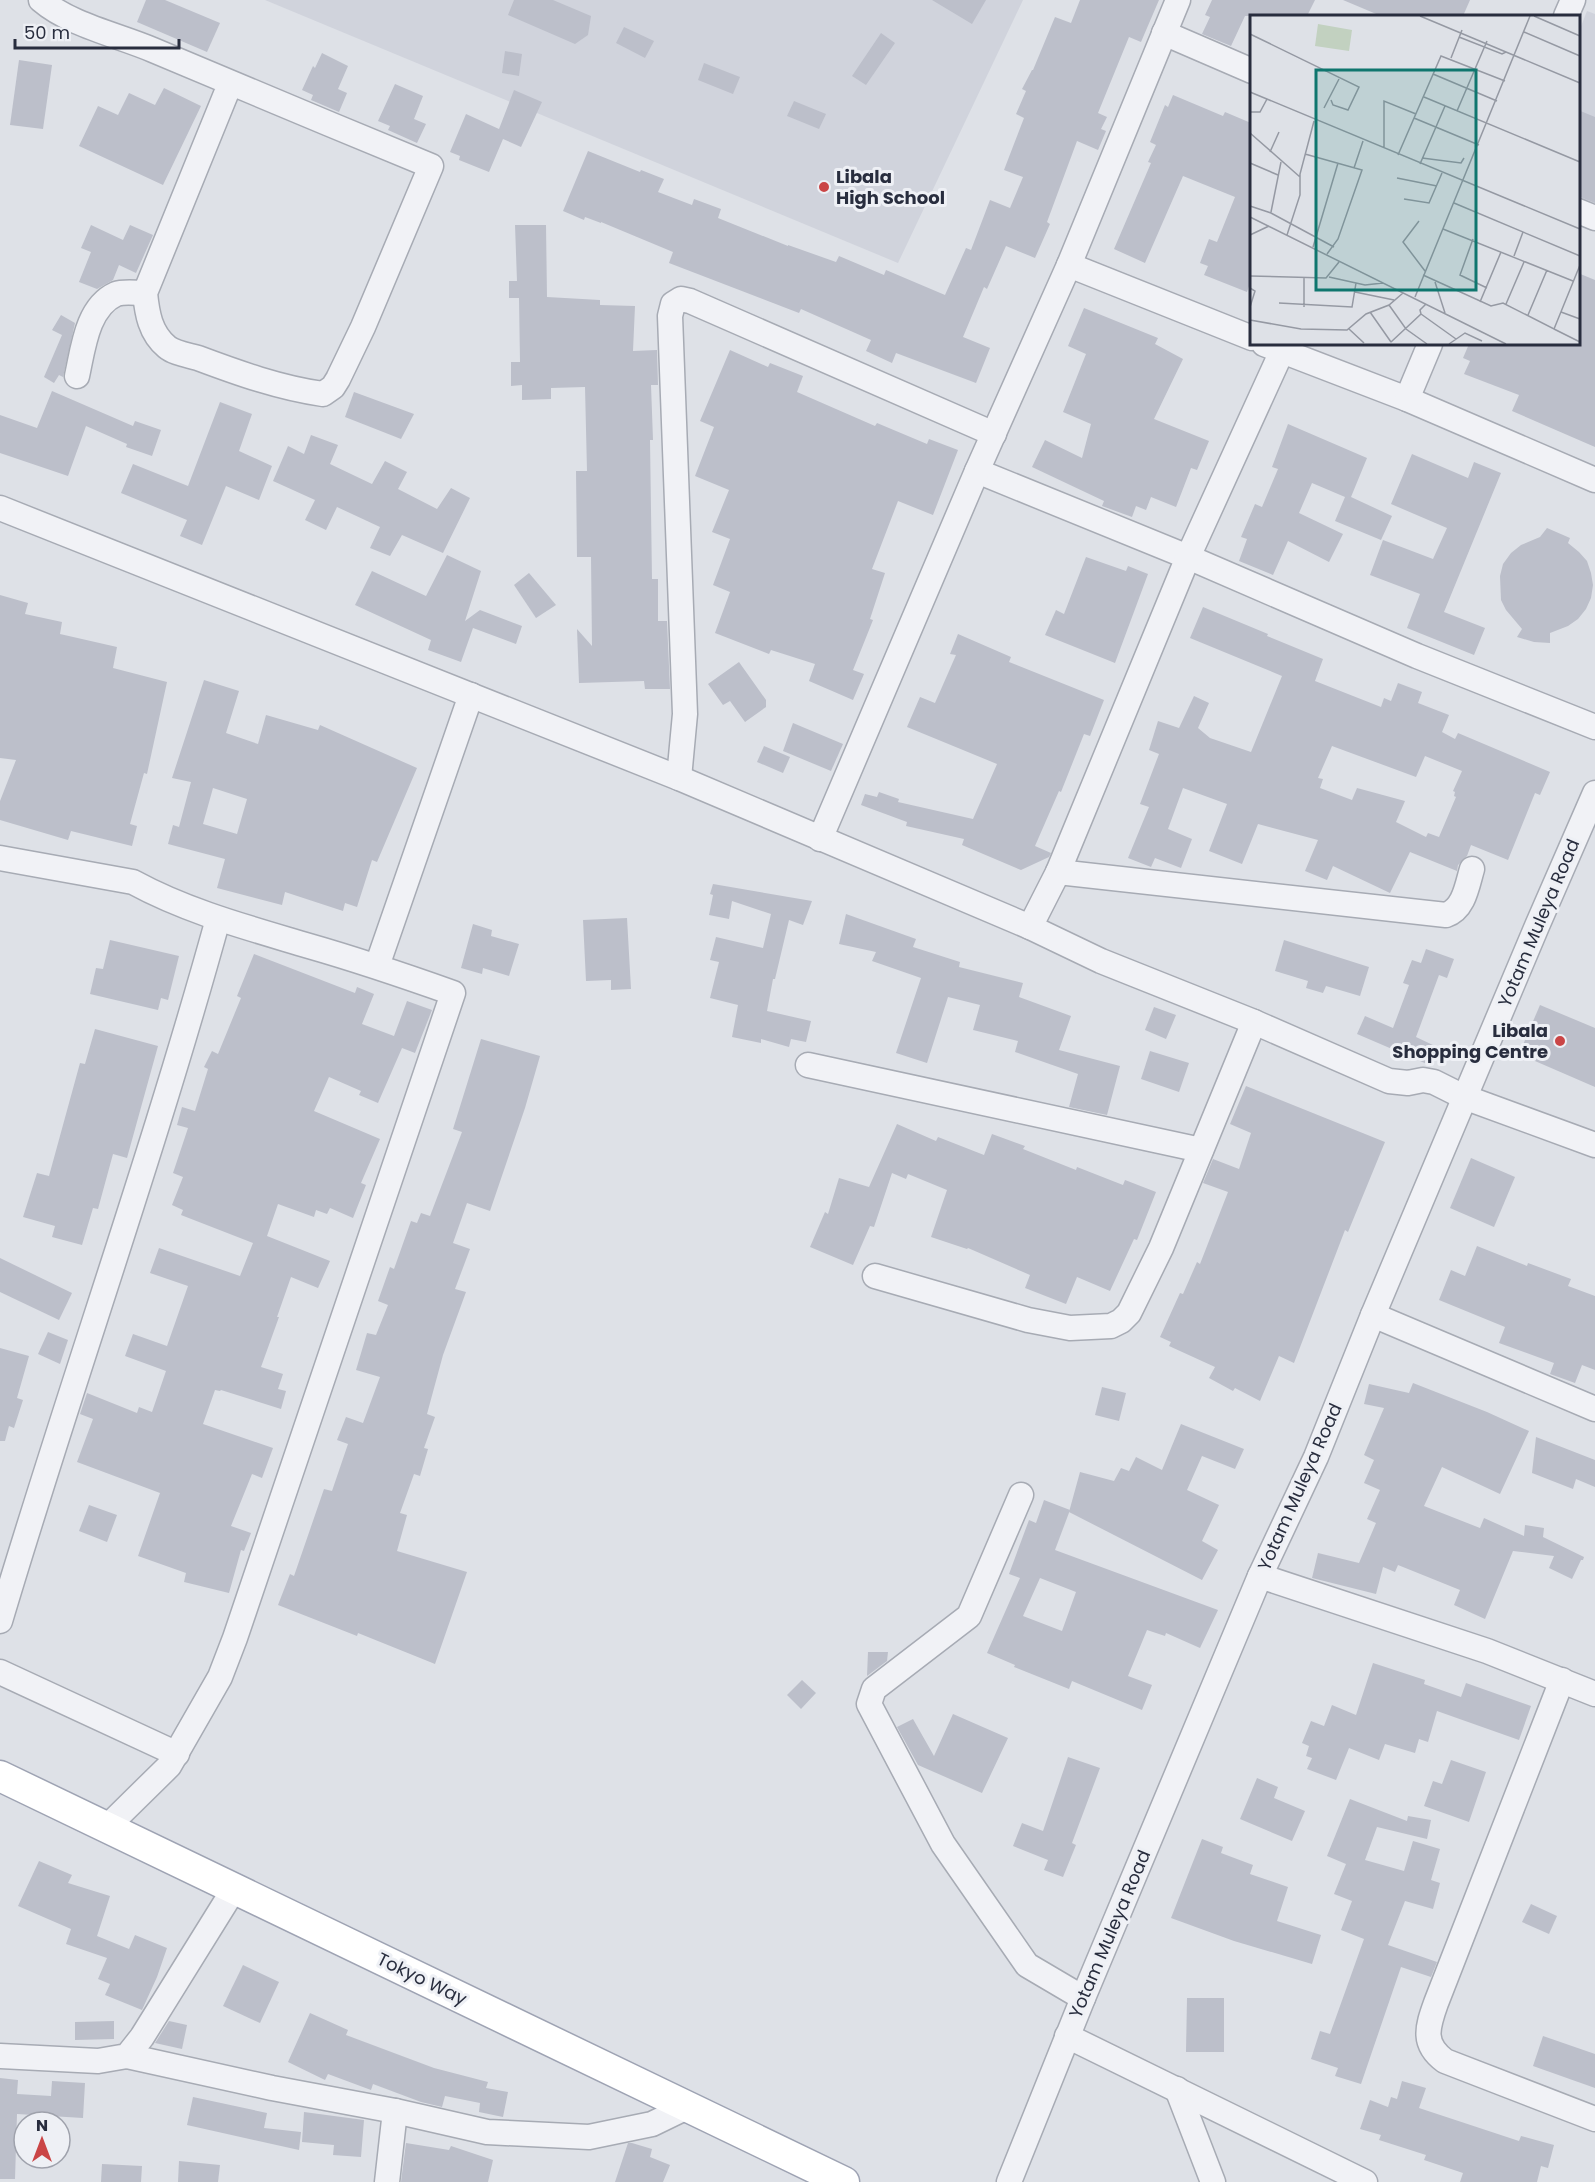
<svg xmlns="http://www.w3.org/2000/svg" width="1595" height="2182" font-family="Poppins,sans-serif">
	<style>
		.built { fill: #d0d3dc }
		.building { fill: #bcbfca; fill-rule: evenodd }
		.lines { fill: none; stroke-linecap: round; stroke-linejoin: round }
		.minor-casing { stroke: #a7abb4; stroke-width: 27 }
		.major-casing { stroke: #9ea3b3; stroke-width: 33 }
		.minor { stroke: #f1f2f6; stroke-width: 24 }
		.major { stroke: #fff; stroke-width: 30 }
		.poi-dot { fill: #ca4546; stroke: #eef0f5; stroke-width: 2 }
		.labels { text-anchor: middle; stroke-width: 6; stroke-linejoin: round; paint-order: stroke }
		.poi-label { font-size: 18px; font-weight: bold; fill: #282d3e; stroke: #eef0f5; text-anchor: start }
		.street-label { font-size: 18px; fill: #282d3e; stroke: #eef0f5 }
		.inset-road { fill: none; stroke: #9599a3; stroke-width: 1.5 }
		.view { fill: #0f766e; fill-opacity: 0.15; stroke: #0f766e; stroke-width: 3 }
		.inset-edge { fill: none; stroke: #282d3e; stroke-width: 3 }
	</style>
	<rect width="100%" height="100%" fill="#dee1e7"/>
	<g class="built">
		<path d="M265,0H1023L898,263Z"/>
		<path d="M1587,11L1595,14V212L1579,206L1578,34Z"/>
	</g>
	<g class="building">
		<path d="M146,0H165L220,23L207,52L137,22Z"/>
		<path d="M514,0H553L591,16L588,35L575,44L508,15Z"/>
		<path d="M932,0H986L972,24Z"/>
		<path d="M1080,0H1159L1141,42L1129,37L1098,113L1107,117L1101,129L1106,131L1098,150L1077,141L1047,222L1050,224L1035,258L1006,246L987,289L984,287L963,337L990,348L976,383L896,353L892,363L866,351L871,340L801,309L799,313L669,263L673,252L601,222V223L585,217L584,220L563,211L588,151L640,172L641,170L664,179L658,192L692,205L694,199L721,209L718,218L788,246V245L836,262L839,256L884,275L886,270L945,295L966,248L971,250L990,200L1010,208L1023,177L1004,170L1024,118L1016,114L1026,91L1022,89L1032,70H1033L1055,17L1071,23Z"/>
		<path d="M1212,0H1315L1307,16H1245L1231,46L1202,34L1210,17L1205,15Z"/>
		<path d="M1343,0H1470L1463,16H1381Z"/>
		<path d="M624,27L654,41L645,58L616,43Z"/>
		<path d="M881,33L895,43L866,85L852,76Z"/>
		<path d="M505,51L522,54L519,76L502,73Z"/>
		<path d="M322,53L348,66L338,89L347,93L339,112L311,100L313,95L302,90L313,66L315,68Z"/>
		<path d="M19,60L52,65L43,129L10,125Z"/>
		<path d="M704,63L740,77L733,94L698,80Z"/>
		<path d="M395,84L423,96L414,119L426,124L417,143L388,130L390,126L378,121Z"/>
		<path d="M164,88L201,106L163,185L79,146L98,106L118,115L129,93L155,105Z"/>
		<path d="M514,90L542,102L521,147L503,139L489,172L459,160L460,156L450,152L466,114L499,129Z"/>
		<path d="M1173,95L1223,116L1225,112L1251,123V280L1247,292L1204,275L1208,266L1200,263L1209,239L1217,242L1235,197L1183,176L1145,263L1114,249L1151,163L1148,162L1156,145L1150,142L1165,105L1168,107Z"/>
		<path d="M794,101L826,114L819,129L787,116Z"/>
		<path d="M1578,110L1595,117V203L1578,196Z"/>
		<path d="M91,225L123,240L130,225L153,235L136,273L119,265L113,280L97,289L79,282L91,252L81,248Z"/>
		<path d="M515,225H546L547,297L600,300V305L635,306L633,351L657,350L658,385H651L653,440H650L652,579H658V621H667L670,689H645L644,681L579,683L577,629L592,646L591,557H577L576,471H587L585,387L551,388V399L522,400V385L511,386V362H520L519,298H509V281H517Z"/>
		<path d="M1578,273L1595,280V447L1512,411L1519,395L1464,374L1470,361L1463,358L1469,344H1578Z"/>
		<path d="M1084,308L1158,338L1155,344L1183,359L1154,419L1209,441L1197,470L1191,468L1176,507L1151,497L1146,510L1136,506L1132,517L1102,506L1104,501L1032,467L1045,440L1082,458L1091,424L1063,412L1086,354L1068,346Z"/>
		<path d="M61,315L75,323L63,377L59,375L54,383L44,377L62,335L52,330Z"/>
		<path d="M730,350L768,367L770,363L803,376L797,392L875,426L877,423L927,444L929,439L958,450L933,515L898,501L872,569L885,573L870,619L873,620L853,670L864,674L853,700L809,681L815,664L771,650L769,654L715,633L730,592L713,585L730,539L712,532L729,490L695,476L714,427L700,421Z"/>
		<path d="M52,391L133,426L135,421L161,430L152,456L126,447L127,444L86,426L68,476L0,453V415L37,428Z"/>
		<path d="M354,392L414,414L401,439L345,417Z"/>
		<path d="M220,402L252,414L239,451L272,466L259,500L226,486L202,545L180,536L187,520L121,493L133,464L188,486Z"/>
		<path d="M1288,424L1367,458L1351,497L1392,516L1381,540L1335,521L1345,497L1312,483L1299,513L1343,534L1329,562L1288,541L1273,575L1239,561L1247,539L1241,537L1255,504L1262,507L1278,469L1272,467Z"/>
		<path d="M311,435L338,445L330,464L372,484L385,461L407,472L398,489L437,509L451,488L470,498L443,553L402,535L390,556L370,548L380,527L337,507L326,530L305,520L315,500L273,481L288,446L304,454Z"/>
		<path d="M1412,454L1468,478L1474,462L1501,473L1444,612L1485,628L1474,655L1407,628L1420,594L1370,575L1383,540L1433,559L1447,528L1391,504Z"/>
		<path d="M1547,528L1570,538L1568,543L1579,552L1587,561L1591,573L1593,585L1591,598L1586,609L1578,619L1568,626L1550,633V643L1534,642L1517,637L1522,629L1506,610L1501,600L1500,576L1503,564L1511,553L1521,545L1540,537Z"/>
		<path d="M447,555L481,571L465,621L480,610L522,626L516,644L473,628L461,662L428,650L431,640L355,605L372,571L426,596Z"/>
		<path d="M1086,557L1126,571L1128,566L1148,574L1115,663L1045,635L1056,610L1064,614Z"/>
		<path d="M529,573L556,605L536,618L514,585Z"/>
		<path d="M0,595L28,603L25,614L62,622L60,634L117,647L113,668L167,682L147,774L144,773L130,824L137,826L132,846L71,831L68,840L0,820V801L16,760L0,758Z"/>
		<path d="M1203,607L1268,634L1267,636L1323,659L1315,681L1381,707L1384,698L1391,701L1398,683L1422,692L1418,703L1449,715L1442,732L1455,739L1458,733L1550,772L1540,795L1535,793L1508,860L1471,845L1467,856L1458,865L1457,871L1410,852L1390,893L1333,866L1327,880L1305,871L1318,840L1258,824L1242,864L1209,851L1227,804L1183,788L1168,829L1192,839L1181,868L1155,858L1151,867L1128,858L1149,807L1140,804L1159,754L1149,750L1158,721L1179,728L1194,696L1209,703L1198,728L1210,738L1251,752L1282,676L1190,638ZM1332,746L1416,777L1425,756L1462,771L1453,791L1455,792L1454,796L1456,797L1439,837L1428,833L1426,837L1396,822L1405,801L1357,788L1352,800L1320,788L1323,779L1318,778Z"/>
		<path d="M958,634L1011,657L1009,662L1104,700L1090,736L1084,734L1061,792L1059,791L1035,846L1051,853L1049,857L1021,870L962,845L964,839L906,826L907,822L861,805L865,794L877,797L879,792L899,799L898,802L973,819L997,764L907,727L920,697L935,703L956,655L950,654Z"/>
		<path d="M739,662L766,700V707L745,722L730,701L723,705L708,684Z"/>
		<path d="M204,680L239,691L226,733L258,744L266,715L318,730L320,725L417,768L377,862L372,860L357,907L345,903L343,911L285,892L282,905L217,888L225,859L168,844L173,825L179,827L191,782L172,778ZM213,788L247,799L237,834L203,824Z"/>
		<path d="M793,723L843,744L831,771L783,751Z"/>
		<path d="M764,746L790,757L783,773L757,762Z"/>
		<path d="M713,884L812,901L803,925L789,920L775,979H773L767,1011L811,1021L806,1042L791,1039L789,1047L761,1039V1043L732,1037L738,1005L710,998L719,962L710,960L716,937L763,948L771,914L732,901L729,919L709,915L713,895L710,894Z"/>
		<path d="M846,914L916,939L913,947L960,962L959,967L1023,983L1019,997L1071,1016L1059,1050L1120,1066L1107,1115L1069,1107L1078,1074L1015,1052L1018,1041L973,1030L980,1005L948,997L927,1063L896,1053L921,978L872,961L876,952L839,944Z"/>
		<path d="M627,918L631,989L611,990V980L586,981L583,920Z"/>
		<path d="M473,924L492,930L491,936L519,944L509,976L483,968L482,974L461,968Z"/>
		<path d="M110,940L179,956L168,1000L161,998L158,1010L90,994L96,968L103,969Z"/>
		<path d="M1284,940L1369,967L1360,996L1326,986L1323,993L1306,988L1308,981L1275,971Z"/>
		<path d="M1426,949L1454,959L1447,978L1439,975L1416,1037L1435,1046L1427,1064L1357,1034L1365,1016L1393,1028L1409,985L1403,983L1412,960L1421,963Z"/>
		<path d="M254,954L355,993L357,987L374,994L362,1024L394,1036L407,1001L432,1010L415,1053L402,1048L378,1103L359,1095L361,1091L329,1077L314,1111L380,1139L361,1183L366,1185L353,1218L330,1208L327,1214L316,1210L314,1217L278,1204L267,1236L330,1261L318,1288L291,1277L277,1317H279L261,1367L283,1374L278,1389L286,1391L281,1409L221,1390L220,1391L215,1390L203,1424L273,1448L262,1478L252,1474L231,1526L251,1533L244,1551L241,1550L229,1593L184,1582L186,1573L138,1556L160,1493L77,1462L93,1419L80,1414L87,1393L137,1413L139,1407L152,1412L166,1371L125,1356L133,1334L167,1346L188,1286L150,1273L159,1248L240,1276L253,1243L181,1215L183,1210L172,1205L183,1177L173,1173L188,1128L177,1125L182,1107L195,1111L208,1069L204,1067L212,1051L218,1054L241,998L237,996Z"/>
		<path d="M1540,1005L1595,1028V1087L1519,1054Z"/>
		<path d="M1154,1007L1176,1015L1166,1039L1145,1030Z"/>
		<path d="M95,1029L158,1046L127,1158L113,1154L98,1209L93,1208L82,1245L52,1237L55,1226L23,1217L37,1173L49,1176L80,1063L85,1064Z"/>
		<path d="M481,1039L540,1056L525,1108L490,1211L467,1203L453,1243L470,1249L455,1289L466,1292L443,1355L427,1414L435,1417L424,1448L428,1449L420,1476L414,1474L400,1513L407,1515L397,1551L467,1572L435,1664L358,1633L357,1636L278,1605L290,1574L294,1576L324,1489L332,1491L348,1444L337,1440L346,1417L363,1423L380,1377L356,1370L367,1333L376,1335L388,1305L378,1301L390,1267L394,1269L411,1221L417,1223L421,1213L430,1216L462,1132L453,1129Z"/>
		<path d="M1150,1051L1189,1063L1179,1092L1141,1079Z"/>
		<path d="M1246,1086L1385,1142L1348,1232L1345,1230L1294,1363L1279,1356L1260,1401L1235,1388L1233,1391L1209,1378L1215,1367L1169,1346L1171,1342L1160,1337L1180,1293L1183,1294L1197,1262L1200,1264L1228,1192L1203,1183L1213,1159L1239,1169L1251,1133L1230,1124Z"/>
		<path d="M897,1124L936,1141L938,1137L984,1155L992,1134L1025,1146L1023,1149L1076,1170L1077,1167L1123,1185L1125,1180L1156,1192L1137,1240L1134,1239L1110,1291L1077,1277L1066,1304L1025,1288L1030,1275L968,1248L967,1249L931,1237L947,1190L908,1174L906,1179L892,1173L874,1227L870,1226L853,1265L810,1247L825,1212L828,1214L839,1178L869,1187Z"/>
		<path d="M1471,1158L1515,1177L1494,1227L1450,1208Z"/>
		<path d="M1477,1246L1527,1266L1528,1263L1571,1279L1568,1286L1595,1296V1370L1582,1365L1575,1383L1550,1374L1554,1363L1499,1343L1505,1327L1439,1300L1451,1270L1465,1276Z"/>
		<path d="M0,1258L72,1293L59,1320L0,1292Z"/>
		<path d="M48,1332L68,1340L60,1364L38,1354Z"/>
		<path d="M0,1348L29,1356L17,1398L23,1400L14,1428L9,1426L5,1441H0Z"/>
		<path d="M1413,1383L1487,1412L1529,1431L1500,1494L1442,1467L1424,1506L1480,1528L1484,1518L1524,1536L1525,1525L1544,1528L1543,1537L1584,1557L1583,1560H1581L1572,1579L1549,1568L1554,1556L1513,1551L1485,1619L1454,1605L1460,1590L1398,1565L1395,1572L1383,1567L1376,1594L1312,1578L1318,1553L1359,1563L1376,1523L1367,1519L1380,1490L1364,1483L1374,1460L1364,1455L1384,1408L1364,1404L1369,1384L1409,1393Z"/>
		<path d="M1102,1387L1126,1393L1119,1421L1095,1415Z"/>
		<path d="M1181,1424L1244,1449L1235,1469L1202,1456L1187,1490L1219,1505L1202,1541L1218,1550L1202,1580L1069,1512L1080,1472L1114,1481L1121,1468L1129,1471L1136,1457L1162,1470Z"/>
		<path d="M1536,1437L1595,1460V1487L1576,1479L1573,1489L1532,1473Z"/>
		<path d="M1044,1500L1070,1510L1055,1550L1218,1610L1200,1648L1166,1633L1165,1636L1147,1630L1128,1676L1152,1685L1142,1710L1072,1681L1069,1689L1014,1667L1015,1665L987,1653L1020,1578L1009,1574L1029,1520L1036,1523ZM1040,1578L1076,1592L1062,1631L1023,1616Z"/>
		<path d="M89,1505L117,1515L107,1542L79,1531Z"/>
		<path d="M868,1652H888L887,1661L867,1676Z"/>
		<path d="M1373,1663L1425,1680L1424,1684L1461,1697L1466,1683L1531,1706L1519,1740L1437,1711L1428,1742L1419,1739L1415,1753L1385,1744L1379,1760L1349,1748L1336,1780L1307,1769L1312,1758L1306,1756L1309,1746L1302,1743L1311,1721L1324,1726L1332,1705L1356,1715Z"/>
		<path d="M802,1680L816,1693L801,1709L787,1695Z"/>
		<path d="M953,1714L1008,1738L982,1793L918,1765L897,1727L913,1719L934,1756Z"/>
		<path d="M1068,1757L1100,1768L1072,1843L1076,1845L1063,1877L1044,1870L1048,1860L1013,1846L1022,1823L1043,1831Z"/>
		<path d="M1451,1760L1486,1772L1469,1822L1424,1806L1433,1781L1442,1784Z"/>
		<path d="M1257,1778L1278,1787L1274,1798L1305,1811L1292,1841L1240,1819Z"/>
		<path d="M1350,1799L1407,1821L1408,1816L1431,1820L1427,1839L1377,1827L1365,1860L1404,1871L1413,1841L1440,1849L1431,1880L1440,1883L1433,1909L1405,1901L1388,1945L1437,1962L1431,1977L1401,1967L1361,2084L1335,2076L1338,2068L1311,2059L1320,2031L1330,2034L1364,1939L1341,1930L1352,1901L1334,1894L1346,1864L1327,1856Z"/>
		<path d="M1202,1839L1223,1847L1221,1853L1253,1865L1250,1874L1288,1887L1277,1921L1321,1935L1312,1964L1234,1941L1171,1918Z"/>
		<path d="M39,1861L72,1875L68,1883L110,1896L97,1936L129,1949L135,1935L167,1948L157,1977L142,2010L105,1995L110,1984L98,1979L107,1958L66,1944L71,1929L18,1906Z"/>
		<path d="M1531,1904L1557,1916L1549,1934L1522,1922Z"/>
		<path d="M243,1965L279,1982L260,2023L223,2006Z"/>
		<path d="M1187,1998H1224V2052H1186Z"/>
		<path d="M310,2013L348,2030L346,2035L434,2068L488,2082L486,2088L508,2092L503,2117L479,2112L480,2103L445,2096L442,2107L421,2102L373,2084L371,2090L328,2074L325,2080L288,2062Z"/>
		<path d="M114,2021V2039L75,2040V2022Z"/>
		<path d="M169,2021L187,2025L182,2049L155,2043Z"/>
		<path d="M1543,2036L1595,2054V2088L1533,2066Z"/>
		<path d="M0,2078L18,2080L17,2094L51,2096L52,2081L85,2083L83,2118L17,2114L15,2179H0Z"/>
		<path d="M1402,2081L1426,2088L1419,2108L1519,2141L1521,2136L1554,2145L1548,2168L1541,2166L1537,2182H1460L1463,2173L1424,2160L1426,2155L1379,2140L1381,2135L1360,2129L1370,2100L1388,2107L1391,2097L1397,2099Z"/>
		<path d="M193,2097L267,2113L264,2128L301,2132L299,2150L187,2125Z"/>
		<path d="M304,2112L364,2120L361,2157L333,2155L334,2145L302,2142Z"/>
		<path d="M406,2143L449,2150L451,2146L493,2160L488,2182H401Z"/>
		<path d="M628,2143H632L652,2149L650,2157L670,2165L663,2182H615Z"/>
		<path d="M179,2161L220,2165L218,2182H178Z"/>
		<path d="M102,2164L142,2166L141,2182H101Z"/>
	</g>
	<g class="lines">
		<g class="minor-casing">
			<g id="minor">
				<path d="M41,0C70,25 118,35 153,50C246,89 338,128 431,166L363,327L338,379L333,387L323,394C280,388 238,373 198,358C188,355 174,353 167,347C150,333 147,313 145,293L230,84"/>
				<path d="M1566,16L1573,0"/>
				<path d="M1164,33L1252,71"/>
				<path d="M1578,211L1595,218"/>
				<path d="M1069,265L1252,338"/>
				<path d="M1264,344L1407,399L1595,480"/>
				<path d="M77,376C83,349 87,307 116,294C124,291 136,293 145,293"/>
				<path d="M1407,399L1430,344"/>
				<path d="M977,471L1188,557L1417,656L1595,727"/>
				<path d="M0,508L679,778L1030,927L1101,961L1254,1022L1389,1081L1408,1083L1423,1080L1434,1082L1464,1097L1595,1145"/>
				<path d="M679,778L685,714L670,316L673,304L681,299L690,301L994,434"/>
				<path d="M820,839L977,471L1069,265L1178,0"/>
				<path d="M0,858L133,882C188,912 249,928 309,946C358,960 405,976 453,993L235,1638L220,1677L169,1766L107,1827"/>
				<path d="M1058,872L1446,915C1464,909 1467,886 1472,869"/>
				<path d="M1030,927L1058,872L1188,557L1282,351"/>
				<path d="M377,966L471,695"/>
				<path d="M808,1065L1201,1150"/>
				<path d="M875,1276L1028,1320L1070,1328L1111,1326L1121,1321L1129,1313L1161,1248L1254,1022"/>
				<path d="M1373,1315L1595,1409"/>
				<path d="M1021,1495L969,1616L874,1689L869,1704L943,1844L1027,1965L1083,1998"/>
				<path d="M1260,1576L1487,1651L1595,1694"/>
				<path d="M0,1621C70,1386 153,1155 218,919"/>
				<path d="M0,1672L177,1754"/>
				<path d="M1562,1680L1436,2003C1427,2028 1422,2044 1445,2061L1595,2119"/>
				<path d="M1067,2036L1365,2182"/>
				<path d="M0,2056L98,2061L127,2056L142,2037L234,1889"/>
				<path d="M127,2056L272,2088L395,2111L487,2132L589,2137L652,2124L687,2107"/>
				<path d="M1177,2089L1213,2182"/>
				<path d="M387,2182L395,2111"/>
				<path d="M1009,2182L1083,1998L1260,1576L1316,1457L1373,1315L1537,926L1595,793"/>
			</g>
		</g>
		<g class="major-casing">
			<path id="major" d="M0,1776L844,2182"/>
		</g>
		<use href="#minor" class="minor"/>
		<use href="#major" class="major"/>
	</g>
	<g class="poi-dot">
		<circle cx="824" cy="187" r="6"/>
		<circle cx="1560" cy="1041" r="6"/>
	</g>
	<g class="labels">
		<g class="poi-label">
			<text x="836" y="183">Libala<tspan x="836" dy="21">High School</tspan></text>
			<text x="1548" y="1037" text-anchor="end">Libala<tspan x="1548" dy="21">Shopping Centre</tspan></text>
		</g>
		<g class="street-label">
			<text transform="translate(1539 923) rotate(-67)" y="6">Yotam Muleya Road</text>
			<text transform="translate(1300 1487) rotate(-66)" y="6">Yotam Muleya Road</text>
			<text transform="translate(1110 1934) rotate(-67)" y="6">Yotam Muleya Road</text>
			<text transform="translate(422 1979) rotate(26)" y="6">Tokyo Way</text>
		</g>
	</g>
	<g transform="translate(1250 15)">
		<rect width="330" height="330" fill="#dee1e7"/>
		<path d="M68,9L102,15L99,36L65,31Z" fill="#c2d1c0"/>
		<path class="inset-road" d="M170,1L330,68M284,1L330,21M274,17L330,41M0,19L109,72L98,95L83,90L81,85M209,22L252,39L256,37M201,43L212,15M183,59L247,86M0,77L330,214M174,82L330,147M74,93L89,64M207,96L237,26M0,97H10L17,84M164,103L229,130M0,118L50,162M134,133V86L166,99M20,137L29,117M55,139L112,155L88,224L77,239M148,140L191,41L255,66M172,143L211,148L214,143M0,148L28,160M170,149L195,91M104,153L113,126M147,163L187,171M154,184L179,188L192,158M204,188L330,241M0,191L21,198L84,232M21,197L31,147M0,202L256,329M169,206L153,227L175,256M193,214L323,266M0,220L19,211M37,220L50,180V159L64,106M223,224L210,260L237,273M63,232L88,148M264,241L273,217M173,260L241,291L253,288L304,314L330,250M0,261L76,263L89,247M79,262L115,270L133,268M185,267L195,298M0,273L5,276L0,292M105,277L144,285M165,282L280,1M230,287L251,237M29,288L102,292L106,268M256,289L274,247M139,290L156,314L177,329M54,292V262M120,297L141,327M311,297L330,304M171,299L206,324M278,300L297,255M0,305L51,314L97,315L116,299L139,290L153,278M99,314L114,328M304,314L330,327M141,327L171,299L170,295L176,289M199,329L215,318L232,326"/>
		<path class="view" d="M66,55H226V275H66Z"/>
		<rect width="330" height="330" class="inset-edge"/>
	</g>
	<g transform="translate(42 2140)"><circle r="28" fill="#eef0f5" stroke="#9fa2ac" stroke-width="1.5"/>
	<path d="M0-4.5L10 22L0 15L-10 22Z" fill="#ca4546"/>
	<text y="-9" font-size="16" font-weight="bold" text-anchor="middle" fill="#282d3e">N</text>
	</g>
	<path d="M15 39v9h164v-9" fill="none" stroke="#282d3e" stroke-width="3"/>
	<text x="24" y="39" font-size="18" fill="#282d3e" stroke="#eef0f5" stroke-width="4.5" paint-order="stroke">50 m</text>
</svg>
